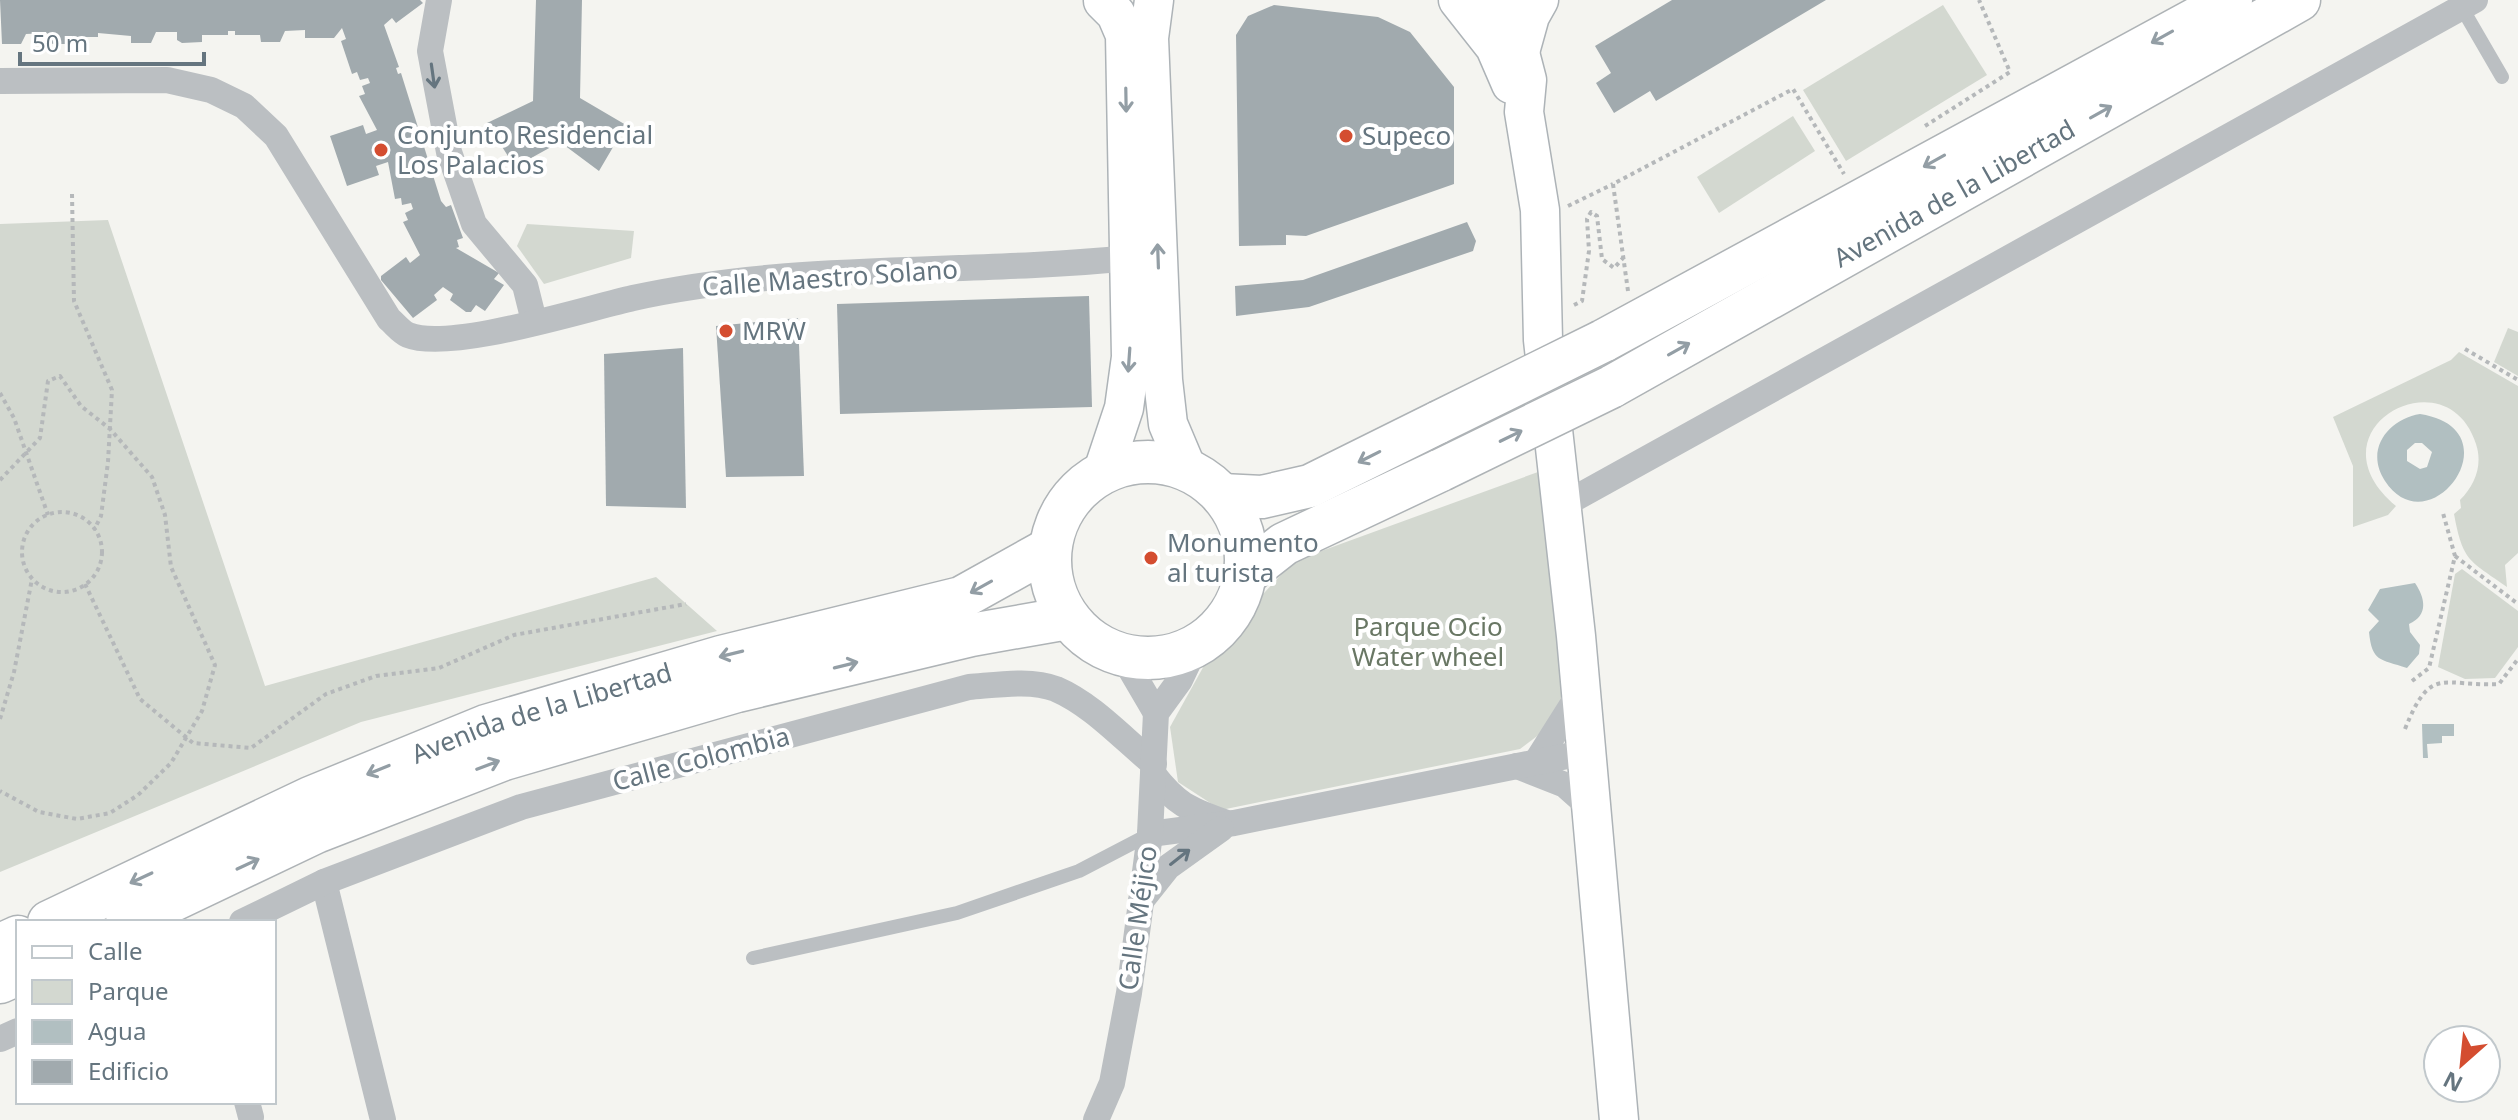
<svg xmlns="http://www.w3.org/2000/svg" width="2518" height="1120" font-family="'Noto Sans',sans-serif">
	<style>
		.green { fill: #d3d8d0 }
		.water { fill: #b1bfc1; fill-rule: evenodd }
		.building { fill: #a1aaae }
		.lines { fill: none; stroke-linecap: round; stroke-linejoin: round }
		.secondary-casing { stroke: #adb3b7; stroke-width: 41 }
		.primary-casing { stroke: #aeb3b6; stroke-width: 45 }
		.path { stroke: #b5b8ba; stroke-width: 4; stroke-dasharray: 4 4; stroke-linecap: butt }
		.service { stroke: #bbbfc2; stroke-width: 14 }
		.minor { stroke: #bbbfc2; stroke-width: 26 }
		.secondary { stroke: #fff; stroke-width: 38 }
		.primary { stroke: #fff; stroke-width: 42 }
		.primary-bridge-casing { stroke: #aeb3b6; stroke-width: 45; stroke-linecap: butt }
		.primary-bridge { stroke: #fff; stroke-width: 42 }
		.oneway { stroke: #939ea5 }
		.oneway2 { stroke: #65757f }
		.poi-dot { fill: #d44d30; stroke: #fff; stroke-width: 3 }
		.labels { text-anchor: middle; stroke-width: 8; stroke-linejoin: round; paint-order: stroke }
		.poi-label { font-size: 26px; fill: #65757f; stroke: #fff; text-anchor: start }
		.street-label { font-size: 26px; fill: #65757f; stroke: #fff }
		.park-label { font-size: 26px; fill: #697764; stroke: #fff }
	</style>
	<rect width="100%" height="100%" fill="#f4f4f0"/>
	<g class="green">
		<path d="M1943,5L1987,75L1846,161L1803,90Z"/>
		<path d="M1793,116L1815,151L1719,213L1697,177Z"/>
		<path d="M108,220L265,686L656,577L717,631L361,722L0,872V224Z"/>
		<path d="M527,224L634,231L631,258L544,284L517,246Z"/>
		<path d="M2508,328L2518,332V376L2494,362Z"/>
		<path d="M2459,352L2518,386V553L2505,565L2507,587C2469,560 2463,562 2454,514L2461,508L2460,500C2475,485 2483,465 2476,444C2447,352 2305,430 2396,506L2388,515L2353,527V466L2333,417L2451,360Z"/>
		<path d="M1538,472L1566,686L1557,721L1520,749L1221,810L1178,782L1170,727L1216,644L1294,561Z"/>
		<path d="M2462,569L2518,611V647L2495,678L2465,679L2438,667L2455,574Z"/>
	</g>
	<g class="water">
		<path d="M2420,414C2517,429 2430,549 2385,481C2364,449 2389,419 2420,414ZM2415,443H2422L2432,452L2427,467L2420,469L2407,461V450Z"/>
		<path d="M2415,583C2425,598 2429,615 2409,624L2410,632L2420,645L2419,654L2407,668C2380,659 2372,662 2369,632L2379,621L2368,610L2380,589Z"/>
		<path d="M2422,724H2454V736H2442V743L2427,744L2428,758H2423Z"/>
	</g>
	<g class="building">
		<path d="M0,0H420L423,3L396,23L392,18L384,25L399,67L396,68L398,74L401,73L441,201L446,207L451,205L463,238L457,240L459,247L456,248L499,273L494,279L504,285L485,311L476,305L471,312H466L450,300L453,294L443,287L434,295L437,300L413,318L381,280V276L406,257L410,263L420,255L403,222L408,220L405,213L413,209L411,203L402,205L401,198L395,199L388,162L376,166L379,175L347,186L330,136L363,125L366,134L377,130L359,96L365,94L362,86L370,83L368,78L360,80L357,72L352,74L341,41L346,39L342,28L334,38H305V30L285,31L280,42H261L260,35H235V31H228V35H202V42L182,43L177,40V32H156L151,43H131V36L98,33V37H72L73,44H53L48,41L47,33L26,34L21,44H2Z"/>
		<path d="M536,0H582L580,98L626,125L599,171L560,142L515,167L487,123L533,101Z"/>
		<path d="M1672,0H1826L1656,101L1650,91L1614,113L1596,83L1611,73L1595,46Z"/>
		<path d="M1274,5L1378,17L1410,32L1454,87V184L1306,236L1286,235V245L1239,246L1236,35L1248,16Z"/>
		<path d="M1467,222L1476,241L1473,251L1309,307L1236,316L1235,286L1303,280Z"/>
		<path d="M1089,296L1092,407L840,414L837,304Z"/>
		<path d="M798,318L804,476L726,477L716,326Z"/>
		<path d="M683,348L686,508L606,506L604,354Z"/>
	</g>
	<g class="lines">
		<g class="secondary-casing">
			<g id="secondary">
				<path d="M1154,0L1149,38L1163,380L1168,424L1187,469"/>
				<path d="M1458,0L1495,47L1511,84"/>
				<path d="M1495,0L1513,26L1527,80L1524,112L1540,210L1543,340L1576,636L1619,1120"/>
				<path d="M1520,52L1530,16L1539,0"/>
				<path d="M1103,471L1124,408L1131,357L1125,35L1116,14L1103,1"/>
			</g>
		</g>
		<g class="primary-casing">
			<g id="primary">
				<path d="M1603,341L2231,0"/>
				<path id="s1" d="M1611,387L2299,0"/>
				<circle cx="1148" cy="560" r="98"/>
				<path d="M1222,495L1262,497L1310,486L1439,422"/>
				<path d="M1246,574L1284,544L1441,470"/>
				<path id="s2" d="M49,922L310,798L486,726L721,657L961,598L1049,549"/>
				<path d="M127,922L316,832L504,759L737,691L971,635L1068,618"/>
				<path d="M0,945L18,937"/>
				<path d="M0,982L18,974"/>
			</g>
		</g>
		<g class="path">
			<path d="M1925,126L2010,72L1979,0"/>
			<path d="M72,194L74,301L112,390L108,462L101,516L94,530"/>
			<path d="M1568,206L1613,184"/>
			<path d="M1628,291L1613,184L1793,89L1844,174"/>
			<path d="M1574,305L1582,301L1589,251L1587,219L1591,212L1597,216L1602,259L1614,268L1623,258"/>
			<path d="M2465,349L2518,380"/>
			<path d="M0,393L14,418L48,515"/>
			<path d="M0,480L40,438L48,381L60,376L81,406L110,429L152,477L165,515L171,567L215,665L202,711L171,763L138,795L110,813L77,819L39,812L0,791"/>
			<circle cx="62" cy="552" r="40"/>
			<path d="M2455,556L2518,604"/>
			<path d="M85,584L140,699L193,743L251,748L326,694L376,676L439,668L514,635L686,604"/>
			<path d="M2412,681L2429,668L2455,556L2443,513"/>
			<path d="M0,719L14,672L32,579"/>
			<path d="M2405,729C2431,664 2442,687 2499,684L2518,659"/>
		</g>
		<g class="service">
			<path d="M2462,8L2502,77"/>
			<path d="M753,958L957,913L1079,871L1150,834"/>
		</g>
		<g class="minor">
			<path d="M439,0L430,51L449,152L474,224L525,285L534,321"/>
			<path d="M0,81L167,80L211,90L244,106L276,136L389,319C395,324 401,332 408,335C450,352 584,309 633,298C796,262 964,275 1129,258"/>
			<path d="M1563,505L2475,0"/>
			<path d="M1122,655L1156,713"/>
			<path d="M1538,759L1581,691"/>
			<path d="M1517,766L1565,785L1592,809"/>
			<path d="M1153,774C1176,804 1188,809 1224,822"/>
			<path d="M1150,834L1234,823L1587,752"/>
			<path d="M324,882L383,1120"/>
			<path d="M1141,901L1168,867L1221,829"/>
			<path d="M242,922L324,882L521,807L969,687C996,685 1031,679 1056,689C1093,705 1123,739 1154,764"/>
			<path d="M0,1039L18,1031"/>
			<path d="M247,1102L251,1117"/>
			<path d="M1096,1120L1112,1083L1129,993L1150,834L1156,713L1180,680L1197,644"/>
		</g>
		<use href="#secondary" class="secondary"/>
		<use href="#primary" class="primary"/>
		<g class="primary-bridge-casing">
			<g id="primary-bridge">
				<path d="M1439,422L1603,341"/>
				<path d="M1441,470L1611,387"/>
			</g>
		</g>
		<use href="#primary-bridge" class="primary-bridge"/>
	</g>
	<defs><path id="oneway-shaft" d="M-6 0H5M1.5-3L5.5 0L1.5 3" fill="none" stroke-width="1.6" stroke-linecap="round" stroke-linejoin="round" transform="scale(2)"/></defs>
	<g class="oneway">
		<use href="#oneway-shaft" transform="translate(2162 37) rotate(151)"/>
		<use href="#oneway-shaft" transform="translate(1126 100) rotate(89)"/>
		<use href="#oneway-shaft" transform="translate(2101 112) rotate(-29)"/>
		<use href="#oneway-shaft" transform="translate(1934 161) rotate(151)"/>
		<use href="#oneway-shaft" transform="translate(1158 256) rotate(-92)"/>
		<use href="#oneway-shaft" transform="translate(1679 349) rotate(-29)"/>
		<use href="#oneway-shaft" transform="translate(1129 360) rotate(94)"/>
		<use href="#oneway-shaft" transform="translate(1511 436) rotate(-26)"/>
		<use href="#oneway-shaft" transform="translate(1369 457) rotate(153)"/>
		<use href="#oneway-shaft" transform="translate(981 587) rotate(151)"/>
		<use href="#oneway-shaft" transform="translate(731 654) rotate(166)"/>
		<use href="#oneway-shaft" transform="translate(846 665) rotate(-14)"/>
		<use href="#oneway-shaft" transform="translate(488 765) rotate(-21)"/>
		<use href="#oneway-shaft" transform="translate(378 770) rotate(158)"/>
		<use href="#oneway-shaft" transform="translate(248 864) rotate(-25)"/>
		<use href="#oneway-shaft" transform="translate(141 878) rotate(155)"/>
	</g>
	<g class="oneway2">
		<use href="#oneway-shaft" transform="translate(433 76) rotate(82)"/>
		<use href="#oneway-shaft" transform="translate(1180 857) rotate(-38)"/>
	</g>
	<g class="poi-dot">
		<circle cx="1346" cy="136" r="8"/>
		<circle cx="381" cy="150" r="8"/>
		<circle cx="726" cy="331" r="8"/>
		<circle cx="1151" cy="558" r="8"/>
	</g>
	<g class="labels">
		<g class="poi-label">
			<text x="397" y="144">Conjunto Residencial<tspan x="397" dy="30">Los Palacios</tspan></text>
			<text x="1362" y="145">Supeco</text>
			<text x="742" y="340">MRW</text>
			<text x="1167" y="552">Monumento<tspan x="1167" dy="30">al turista</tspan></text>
		</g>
		<g class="street-label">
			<text dy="9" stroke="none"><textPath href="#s1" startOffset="394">Avenida de la Libertad</textPath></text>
			<text transform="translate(830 278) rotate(-4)" y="9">Calle Maestro Solano</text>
			<text dy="9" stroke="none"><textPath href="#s2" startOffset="536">Avenida de la Libertad</textPath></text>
			<text transform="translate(701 759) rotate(-15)" y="9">Calle Colombia</text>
			<text transform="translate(1138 918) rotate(-82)" y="9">Calle Méjico</text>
		</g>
		<g class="park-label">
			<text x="1428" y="636">Parque Ocio<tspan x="1428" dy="30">Water wheel</tspan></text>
		</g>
	</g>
	<rect x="16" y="920" width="260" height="184" fill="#ffffff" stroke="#c1c8cc" stroke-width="2"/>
	<rect x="32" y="946" width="40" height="12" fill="#ffffff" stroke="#c1c8cc" stroke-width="2"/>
	<text x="88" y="960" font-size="24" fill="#65757f">Calle</text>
	<rect x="32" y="980" width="40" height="24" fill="#d3d8d0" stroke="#c1c8cc" stroke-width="2"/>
	<text x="88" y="1000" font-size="24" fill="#65757f">Parque</text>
	<rect x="32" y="1020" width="40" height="24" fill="#b1bfc1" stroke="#c1c8cc" stroke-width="2"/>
	<text x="88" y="1040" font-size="24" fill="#65757f">Agua</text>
	<rect x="32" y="1060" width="40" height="24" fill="#a1aaae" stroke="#c1c8cc" stroke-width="2"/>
	<text x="88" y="1080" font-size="24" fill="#65757f">Edificio</text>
	<g transform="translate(2462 1064) rotate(207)"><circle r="38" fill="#ffffff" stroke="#c1c8cc" stroke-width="2"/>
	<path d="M0-6L14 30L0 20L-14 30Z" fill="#d44d30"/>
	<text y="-12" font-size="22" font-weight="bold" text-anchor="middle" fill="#65757f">N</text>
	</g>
	<path d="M20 52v12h184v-12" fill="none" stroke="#65757f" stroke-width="4"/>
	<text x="32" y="52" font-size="24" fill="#65757f" stroke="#ffffff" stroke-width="6" paint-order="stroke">50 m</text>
</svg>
